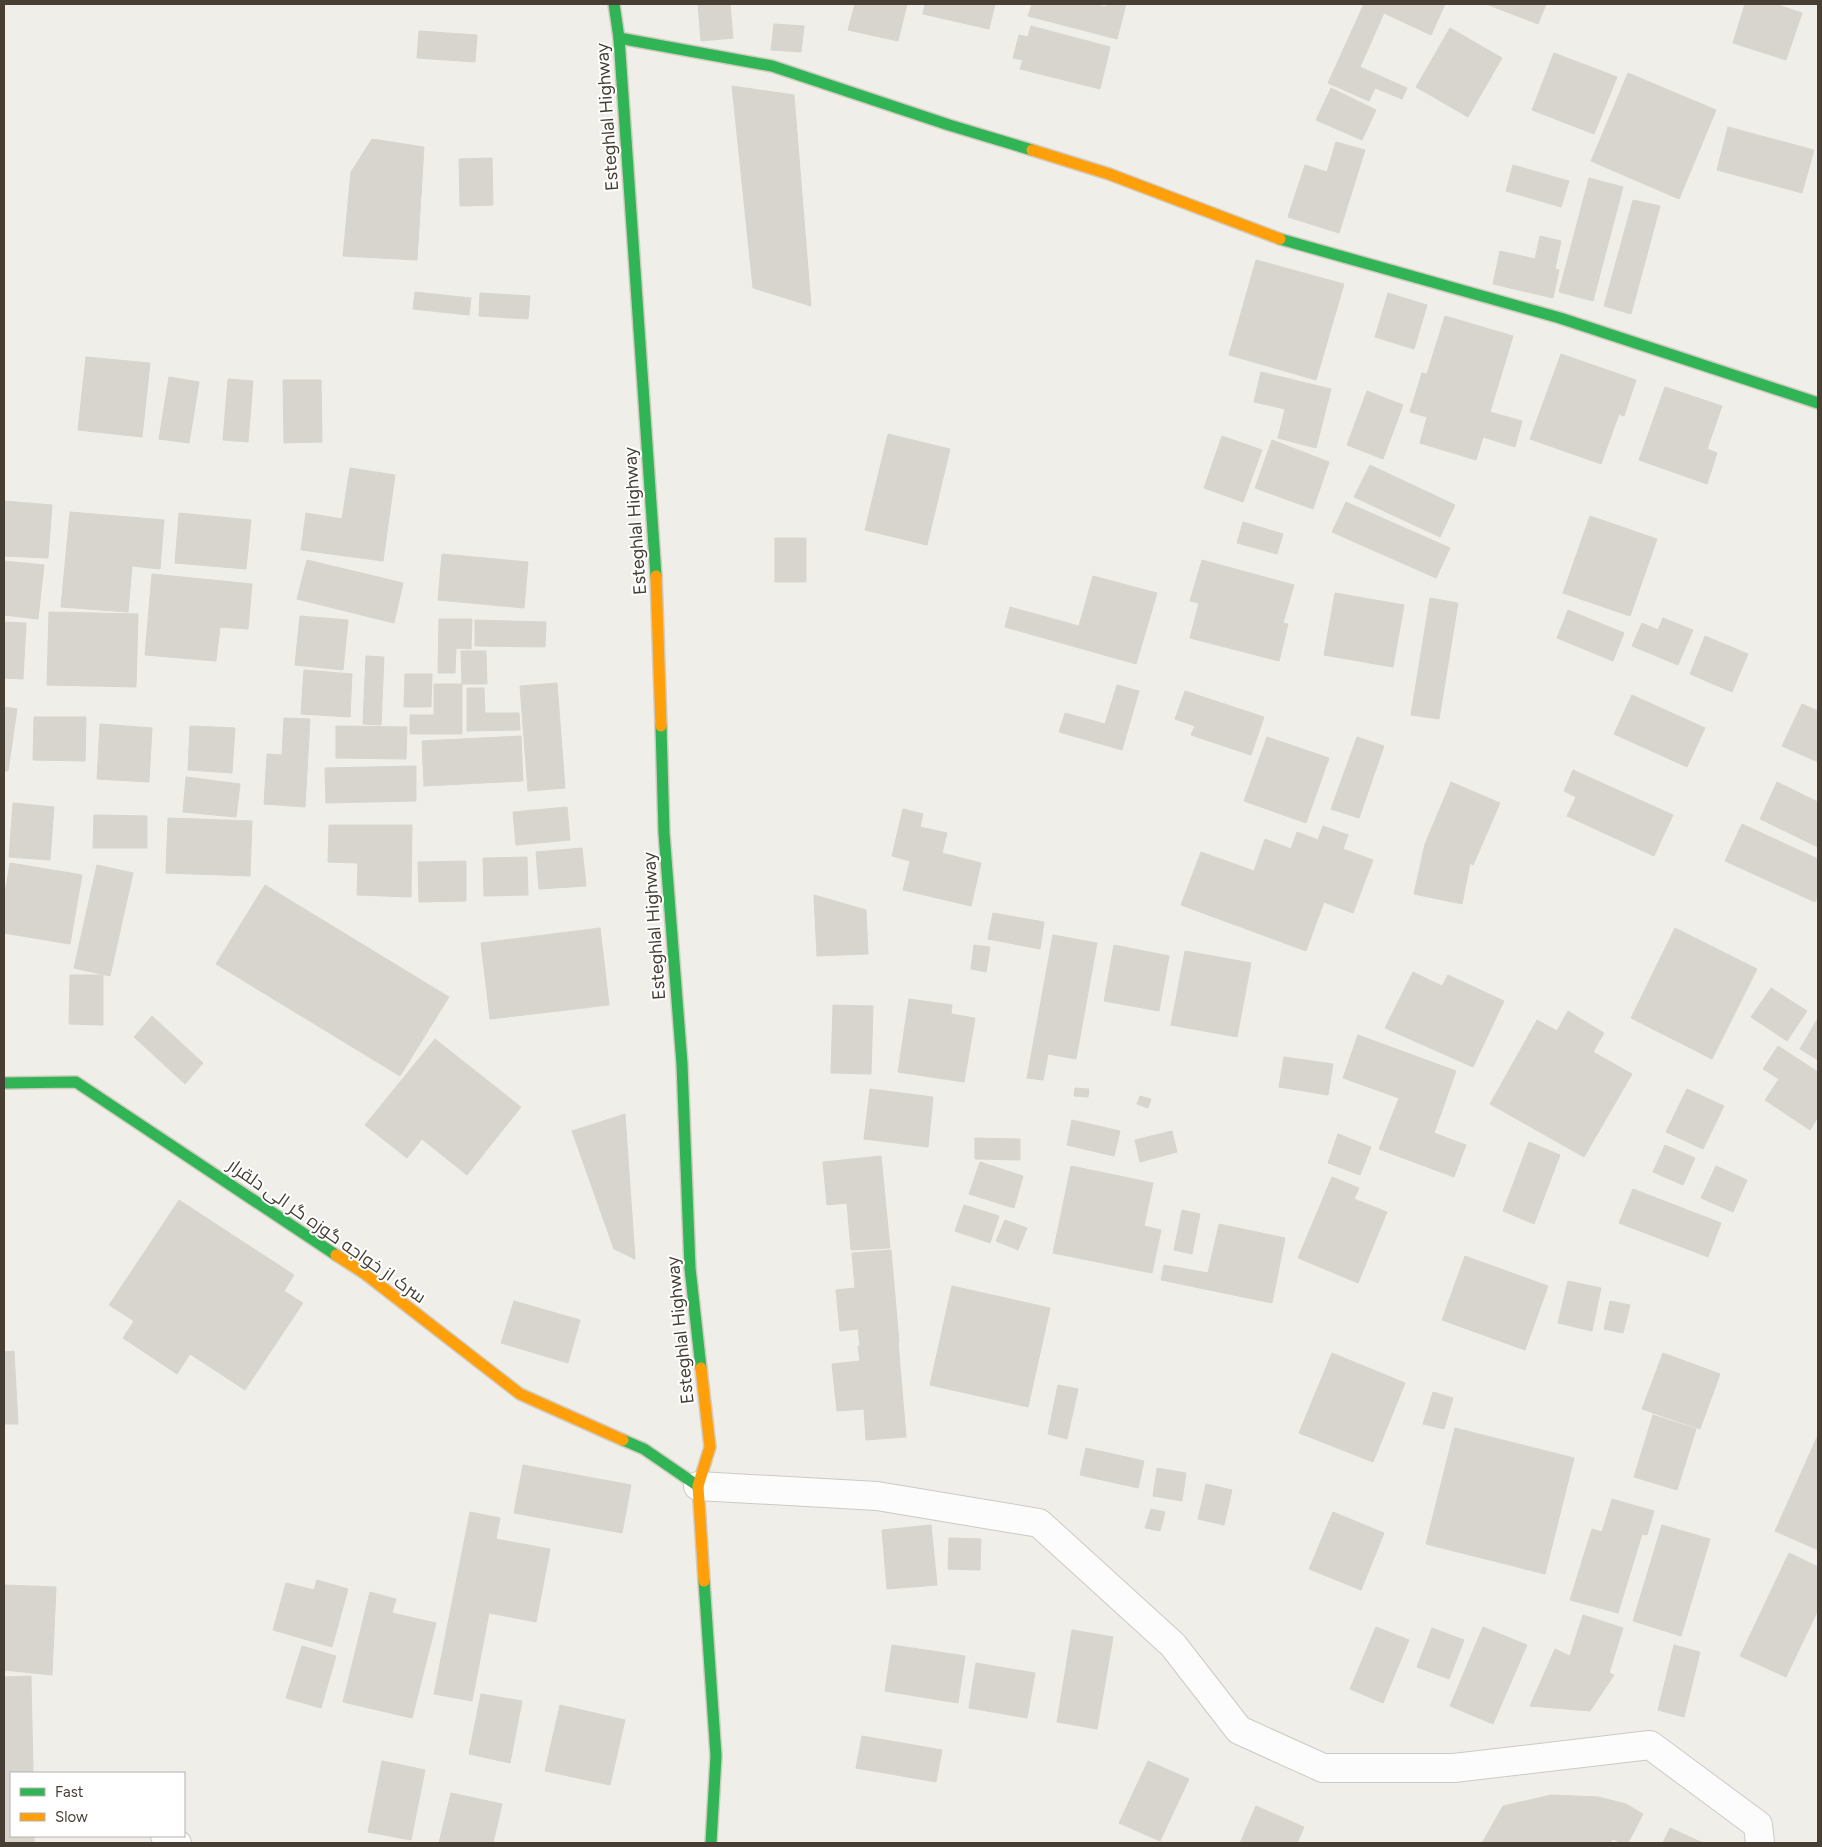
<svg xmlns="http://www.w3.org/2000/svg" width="1822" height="1847" font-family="Figtree,Cairo,sans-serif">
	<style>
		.building { fill: #d8d5cf; stroke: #d9d5ce }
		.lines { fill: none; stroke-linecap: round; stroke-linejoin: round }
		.lane-casing { stroke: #cdcac4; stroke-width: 26 }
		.street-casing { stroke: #cdcac4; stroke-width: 30 }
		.fast-casing { stroke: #d2ccc0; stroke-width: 14 }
		.slow-casing { stroke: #d2ccc0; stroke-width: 14 }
		.lane { stroke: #fdfcfc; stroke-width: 24 }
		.street { stroke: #fdfcfc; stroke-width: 28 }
		.fast { stroke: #30b455; stroke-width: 11 }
		.slow { stroke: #ff9f0a; stroke-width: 11 }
		.labels { text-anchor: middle; stroke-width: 4; stroke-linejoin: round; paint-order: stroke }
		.street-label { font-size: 18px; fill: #473f34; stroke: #fff }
	</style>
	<rect width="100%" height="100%" fill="#f0eee8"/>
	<g class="building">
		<path d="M698,4H730L733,38L701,41Z"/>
		<path d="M855,4H907L898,41L848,30Z"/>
		<path d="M925,4H995L989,29L923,14Z"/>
		<path d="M1032,4H1092L1106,7L1107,4H1126L1117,39L1028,16Z"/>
		<path d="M1364,4H1445L1431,35L1384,13L1360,67L1407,88L1402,99L1375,88L1369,101L1328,83Z"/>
		<path d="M1486,4H1546L1538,24Z"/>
		<path d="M1745,4H1775L1802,13L1786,60L1733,43Z"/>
		<path d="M774,24L804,26L801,52L771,50Z"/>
		<path d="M1031,26L1110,47L1100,89L1020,69L1023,60L1013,58L1019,35L1028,37Z"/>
		<path d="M1450,28L1502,58L1468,117L1416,87Z"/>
		<path d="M419,31L477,35L475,62L417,58Z"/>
		<path d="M1554,53L1617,77L1594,134L1532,110Z"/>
		<path d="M1628,73L1716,110L1679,199L1591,161Z"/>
		<path d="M732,86L794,95L811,306L753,288Z"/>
		<path d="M1331,88L1376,110L1362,140L1316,120Z"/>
		<path d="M1728,127L1814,150L1802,193L1717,170Z"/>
		<path d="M372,139L424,147L417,260L343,256L351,172Z"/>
		<path d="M1336,142L1365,150L1339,233L1288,217L1305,165L1327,172Z"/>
		<path d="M492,158L493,205L460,206L459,159Z"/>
		<path d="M1513,165L1569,181L1561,207L1506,191Z"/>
		<path d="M1589,178L1623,187L1593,301L1559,292Z"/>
		<path d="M1633,200L1660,206L1631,314L1604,306Z"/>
		<path d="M1540,236L1561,241L1555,269L1559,270L1553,298L1493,284L1500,251L1535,259Z"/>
		<path d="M1256,260L1344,284L1316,380L1229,355Z"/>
		<path d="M415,292L471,298L469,315L413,309Z"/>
		<path d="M480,293L530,296L528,319L479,316Z"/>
		<path d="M1388,293L1427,305L1414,349L1375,337Z"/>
		<path d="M1445,316L1513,336L1490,412L1522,421L1515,447L1483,437L1476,460L1420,443L1427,417L1410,412L1422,373L1427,374Z"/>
		<path d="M1561,354L1636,380L1624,416L1619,414L1601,464L1530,439Z"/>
		<path d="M86,357L150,363L142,437L78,430Z"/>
		<path d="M1261,372L1331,389L1316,448L1278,438L1285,409L1254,402Z"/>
		<path d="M169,377L199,382L189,443L159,439Z"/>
		<path d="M228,379L253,381L248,442L223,440Z"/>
		<path d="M283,380H321L322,442L284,443Z"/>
		<path d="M1665,387L1722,406L1707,449L1717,453L1707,484L1639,460Z"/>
		<path d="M1367,391L1403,405L1383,459L1347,445Z"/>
		<path d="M888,434L950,449L927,545L865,530Z"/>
		<path d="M1222,436L1262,450L1243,502L1204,488Z"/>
		<path d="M1272,440L1329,462L1313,509L1255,488Z"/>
		<path d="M1370,465L1455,505L1440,537L1354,497Z"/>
		<path d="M350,468L395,475L383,561L301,550L306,513L342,519Z"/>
		<path d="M4,501L52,505L48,558L4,556Z"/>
		<path d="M1346,502L1450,548L1436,578L1332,532Z"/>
		<path d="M70,512L164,520L160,569L132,566L128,612L61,607Z"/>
		<path d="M179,513L251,520L246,569L175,563Z"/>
		<path d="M1590,516L1657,539L1630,616L1563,593Z"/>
		<path d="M1243,522L1283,534L1277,554L1237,543Z"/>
		<rect x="775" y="538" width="31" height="44"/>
		<path d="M442,554L528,562L524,608L438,600Z"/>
		<path d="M307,560L403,583L394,623L297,599Z"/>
		<path d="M1202,560L1294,585L1283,623L1288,624L1279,661L1190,638L1199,603L1190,601Z"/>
		<path d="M4,561L44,565L38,619L4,615Z"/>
		<path d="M152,574L252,584L248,629L220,627L216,661L145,655Z"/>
		<path d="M1093,576L1157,593L1136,664L1005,627L1010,607L1079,626Z"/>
		<path d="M1335,593L1404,605L1393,667L1324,655Z"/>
		<path d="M1430,598L1458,603L1439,719L1411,715Z"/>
		<path d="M1568,610L1624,633L1613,661L1557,638Z"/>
		<path d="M49,612L138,614L136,687L47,685Z"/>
		<path d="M300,616L348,620L343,670L295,665Z"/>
		<path d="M1663,618L1693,630L1678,665L1632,646L1642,623L1658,630Z"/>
		<path d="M439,619H472L471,649L456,648L455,673H438Z"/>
		<path d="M475,620L546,622L545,647L475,646Z"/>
		<path d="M4,622L26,623L23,679L4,678Z"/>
		<path d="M1705,636L1748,654L1732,692L1690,674Z"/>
		<path d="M461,651H486L487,684H462Z"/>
		<path d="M366,656L384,657L381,725L363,724Z"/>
		<path d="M304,670L352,674L350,717L301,714Z"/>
		<path d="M405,674H432L431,707H404Z"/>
		<path d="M557,683L565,788L528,791L520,686Z"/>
		<path d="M434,684H462V734H410V715H434Z"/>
		<path d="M1117,685L1139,691L1122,750L1059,732L1065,713L1105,724Z"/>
		<path d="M467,688H484L485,713H519L520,730L467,731Z"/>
		<path d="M1185,691L1264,717L1251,755L1191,735L1195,726L1175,719Z"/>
		<path d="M1632,695L1705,728L1687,767L1614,734Z"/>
		<path d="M1802,704L1818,711V762L1782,746Z"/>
		<path d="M4,707L17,709L8,771H4Z"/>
		<path d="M34,717H86L85,761L33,760Z"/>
		<path d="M284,718L310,719L305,807L264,804L267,754L282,755Z"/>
		<path d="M100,724L152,728L149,782L97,779Z"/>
		<path d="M190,726L235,728L232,773L188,770Z"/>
		<path d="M336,726L407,727L406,759L336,758Z"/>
		<path d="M521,736L523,781L424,786L422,741Z"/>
		<path d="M1267,737L1329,758L1306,823L1244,801Z"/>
		<path d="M1357,737L1384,746L1359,818L1331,809Z"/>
		<path d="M416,766V801L326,803L325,768Z"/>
		<path d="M1573,770L1673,815L1654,856L1567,816L1576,797L1564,791Z"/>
		<path d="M186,777L240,784L236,817L183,812Z"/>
		<path d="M1451,782L1500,803L1473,865L1470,863L1462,904L1414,894L1425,844Z"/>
		<path d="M1777,782L1818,802V847L1760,819Z"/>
		<path d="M13,803L54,807L50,860L9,857Z"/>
		<path d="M567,807L570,840L516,845L513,812Z"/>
		<path d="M903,809L923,814L920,827L947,833L942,853L981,863L971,906L903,890L910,861L892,856Z"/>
		<path d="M94,815L147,816V848H93Z"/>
		<path d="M168,818L252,821L250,876L166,873Z"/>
		<path d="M1742,824L1818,859V894L1815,902L1725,861Z"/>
		<path d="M329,825H412L411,897L357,895L358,863L328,862Z"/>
		<path d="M1323,826L1348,835L1343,849L1373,860L1353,913L1324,902L1306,951L1181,905L1201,852L1254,871L1265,839L1291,849L1297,832L1318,840Z"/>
		<path d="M582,848L586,886L539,889L536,852Z"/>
		<path d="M527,857L528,895L484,896L483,858Z"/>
		<path d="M466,861V901L419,902L418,862Z"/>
		<path d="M10,863L82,875L70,944L4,933V900Z"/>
		<path d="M97,865L133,873L110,976L74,968Z"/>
		<path d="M265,885L449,997L400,1076L216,964Z"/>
		<path d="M814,895L866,910L868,954L817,956Z"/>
		<path d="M993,913L1044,922L1040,949L988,939Z"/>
		<path d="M600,928L609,1005L490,1019L481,943Z"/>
		<path d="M1675,928L1757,969L1712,1059L1631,1018Z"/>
		<path d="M1053,935L1097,943L1076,1059L1048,1054L1043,1080L1027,1078Z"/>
		<path d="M974,945L990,947L986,972L971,969Z"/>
		<path d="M1114,945L1169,956L1159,1011L1104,1001Z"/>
		<path d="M1185,951L1251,963L1237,1037L1171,1025Z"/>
		<path d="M1413,972L1442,986L1448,975L1504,1001L1473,1067L1385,1028Z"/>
		<path d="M70,975H103V1025L69,1024Z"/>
		<path d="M1771,988L1807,1011L1787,1041L1751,1017Z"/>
		<path d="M909,999L952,1005L951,1014L975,1018L964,1082L898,1072Z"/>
		<path d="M833,1005L873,1006L871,1074L831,1073Z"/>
		<path d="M1568,1011L1604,1033L1593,1052L1632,1074L1584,1157L1490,1104L1537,1020L1557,1031Z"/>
		<path d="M152,1016L203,1063L185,1084L134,1037Z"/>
		<path d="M1818,1018V1060L1800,1049Z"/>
		<path d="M1358,1035L1456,1071L1434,1133L1466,1145L1454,1177L1379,1149L1399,1098L1343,1078Z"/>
		<path d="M435,1039L521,1107L467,1175L422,1139L407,1158L365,1125Z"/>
		<path d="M1778,1046L1818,1072V1117L1810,1130L1765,1100L1779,1079L1763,1069Z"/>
		<path d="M1284,1057L1333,1064L1328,1095L1279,1087Z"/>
		<path d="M1075,1088L1089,1089L1088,1097L1074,1096Z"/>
		<path d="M870,1089L933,1097L928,1147L864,1139Z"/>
		<path d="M1687,1089L1724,1106L1703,1149L1666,1132Z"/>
		<path d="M1140,1096L1151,1099L1148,1108L1137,1104Z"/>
		<path d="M625,1114L635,1259L614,1249L572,1131Z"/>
		<path d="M1072,1120L1120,1131L1114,1156L1067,1145Z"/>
		<path d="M1172,1131L1177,1152L1140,1162L1135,1140Z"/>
		<path d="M1338,1134L1371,1147L1360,1175L1328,1163Z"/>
		<path d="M975,1138L1020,1139V1160L975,1159Z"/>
		<path d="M1529,1142L1560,1155L1534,1224L1503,1211Z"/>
		<path d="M1665,1145L1695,1158L1683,1185L1653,1172Z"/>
		<path d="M881,1156L890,1248L851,1250L847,1203L827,1205L823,1162Z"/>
		<path d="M980,1162L1023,1176L1014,1208L969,1194Z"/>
		<path d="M1071,1166L1153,1183L1144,1226L1161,1230L1152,1273L1053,1253Z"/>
		<path d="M1716,1166L1747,1180L1733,1212L1701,1198Z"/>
		<path d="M1332,1177L1359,1188L1354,1199L1387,1212L1358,1283L1298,1258Z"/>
		<path d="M1633,1189L1721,1223L1708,1257L1619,1223Z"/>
		<path d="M179,1200L294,1275L284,1291L303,1303L245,1390L190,1354L177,1374L123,1338L134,1321L109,1305Z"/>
		<path d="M964,1205L999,1216L990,1243L955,1231Z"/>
		<path d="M1182,1210L1200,1214L1192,1254L1174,1250Z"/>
		<path d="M1005,1220L1027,1228L1018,1250L996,1241Z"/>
		<path d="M1219,1224L1285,1238L1272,1303L1161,1280L1164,1265L1208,1273Z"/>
		<path d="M891,1250L899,1342L860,1346L858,1329L840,1331L836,1290L855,1288L852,1253Z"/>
		<path d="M1465,1256L1548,1286L1525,1350L1442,1320Z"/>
		<path d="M1568,1281L1601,1288L1592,1331L1558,1323Z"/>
		<path d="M952,1286L1050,1308L1028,1407L930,1385Z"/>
		<path d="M514,1301L580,1320L568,1363L501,1343Z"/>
		<path d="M1610,1301L1630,1305L1623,1333L1604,1329Z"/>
		<path d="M898,1342L906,1437L866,1440L864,1409L837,1411L832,1364L860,1361L858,1346Z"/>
		<path d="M14,1351L18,1424H4V1352Z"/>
		<path d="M1332,1353L1405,1383L1373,1462L1299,1433Z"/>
		<path d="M1663,1353L1720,1374L1700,1429L1642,1409Z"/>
		<path d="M1058,1385L1078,1389L1067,1439L1048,1434Z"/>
		<path d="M1433,1392L1453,1398L1444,1429L1423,1424Z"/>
		<path d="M1653,1415L1696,1429L1677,1490L1634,1477Z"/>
		<path d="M1455,1428L1574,1458L1545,1574L1426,1544Z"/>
		<path d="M1818,1435V1550L1775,1531Z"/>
		<path d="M1086,1448L1144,1461L1138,1488L1080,1475Z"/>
		<path d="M523,1465L631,1485L622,1533L514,1513Z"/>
		<path d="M1157,1468L1186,1473L1182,1501L1153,1496Z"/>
		<path d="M1206,1484L1232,1490L1224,1525L1198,1519Z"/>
		<path d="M1612,1499L1654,1511L1647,1535L1642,1534L1618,1613L1570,1600L1592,1529L1602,1532Z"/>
		<path d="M1151,1509L1165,1512L1160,1531L1145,1528Z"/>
		<path d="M470,1512L500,1518L496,1539L550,1549L536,1622L489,1613L472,1701L434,1694Z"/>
		<path d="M1333,1512L1384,1533L1361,1590L1309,1569Z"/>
		<path d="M931,1525L937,1585L887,1589L882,1530Z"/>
		<path d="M1662,1525L1710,1539L1681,1636L1633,1621Z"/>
		<path d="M949,1538L981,1539L980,1570L948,1569Z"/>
		<path d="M1789,1553L1818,1567V1610L1786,1677L1740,1656Z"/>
		<path d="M317,1580L348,1589L332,1647L273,1630L286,1583L314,1590Z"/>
		<path d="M4,1585L56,1587L52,1675L4,1670Z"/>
		<path d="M370,1592L396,1599L392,1613L436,1623L412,1718L343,1702Z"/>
		<path d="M1583,1615L1623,1628L1609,1673L1614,1675L1590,1711L1530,1706L1555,1649L1570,1656Z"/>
		<path d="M1376,1627L1409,1640L1383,1703L1350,1689Z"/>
		<path d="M1483,1627L1527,1645L1493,1724L1450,1706Z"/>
		<path d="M1432,1628L1464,1640L1449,1679L1417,1667Z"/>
		<path d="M1072,1630L1113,1637L1097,1729L1057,1722Z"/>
		<path d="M892,1645L965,1656L958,1703L885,1691Z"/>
		<path d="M1674,1645L1700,1652L1684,1717L1658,1710Z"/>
		<path d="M302,1646L336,1656L321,1708L286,1698Z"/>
		<path d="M976,1663L1035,1673L1027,1718L969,1708Z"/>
		<path d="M31,1676L33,1773H11V1836H34V1843H4V1677Z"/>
		<path d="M481,1694L522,1701L510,1763L469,1754Z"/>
		<path d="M560,1705L625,1720L610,1785L545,1771Z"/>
		<path d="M862,1736L942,1750L936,1782L856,1768Z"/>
		<path d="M382,1761L425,1770L411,1840L368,1832Z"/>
		<path d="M1148,1761L1189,1779L1160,1841L1119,1823Z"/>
		<path d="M451,1793L502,1804L493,1843H439Z"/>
		<path d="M1551,1795L1598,1797L1626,1804L1643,1814L1628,1843H1621L1613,1839L1610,1843H1482L1503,1806Z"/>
		<path d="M1256,1806L1304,1827L1297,1843H1240Z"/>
		<path d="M1670,1828L1703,1843H1663Z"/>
	</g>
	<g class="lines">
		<g class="lane-casing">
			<path id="lane" d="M163,1836L179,1843"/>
		</g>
		<g class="street-casing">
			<path id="street" d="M698,1486L877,1496L1039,1523L1173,1645L1239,1730L1323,1768H1454L1650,1745L1758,1825L1760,1843"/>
		</g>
		<g class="fast-casing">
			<g id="fast">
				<path d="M614,4L619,38L656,576"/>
				<path d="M619,38L772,66L949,125L1032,150"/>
				<path d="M1280,239L1560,318L1818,403"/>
				<path d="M661,726L664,833L682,1064L690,1268L701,1368"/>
				<path d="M4,1083L76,1082L336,1255"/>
				<path d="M623,1440L644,1449L698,1486"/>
				<path d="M704,1581L716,1756L711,1843"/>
			</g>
		</g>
		<g class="slow-casing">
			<g id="slow">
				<path d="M1032,150L1109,174L1280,239"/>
				<path d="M656,576L661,726"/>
				<path d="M336,1255L364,1273L520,1394L623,1440"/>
				<path d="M701,1368L710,1447L698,1486L704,1581"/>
			</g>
		</g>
		<use href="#lane" class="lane"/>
		<use href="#street" class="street"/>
		<use href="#fast" class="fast"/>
		<use href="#slow" class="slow"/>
	</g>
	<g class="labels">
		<g class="street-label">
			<text transform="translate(607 117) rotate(-94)" y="6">Esteghlal Highway</text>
			<text transform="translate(635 521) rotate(-94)" y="6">Esteghlal Highway</text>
			<text transform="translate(654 926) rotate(-94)" y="6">Esteghlal Highway</text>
			<text transform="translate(327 1231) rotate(35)" y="6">سرک از خواجه گوزه گر الی دلقرار</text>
			<text transform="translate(680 1330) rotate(-96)" y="6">Esteghlal Highway</text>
		</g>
	</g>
	<rect width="1822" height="1847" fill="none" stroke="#473f34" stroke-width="10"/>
	<rect x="10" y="1772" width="175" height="65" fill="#ffffff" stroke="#b5b2ae"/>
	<rect x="20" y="1788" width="25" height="8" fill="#30b455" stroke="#b5b2ae"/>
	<text x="55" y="1797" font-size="15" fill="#473f34">Fast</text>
	<rect x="20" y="1813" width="25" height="8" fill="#ff9f0a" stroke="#b5b2ae"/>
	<text x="55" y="1822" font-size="15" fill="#473f34">Slow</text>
</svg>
